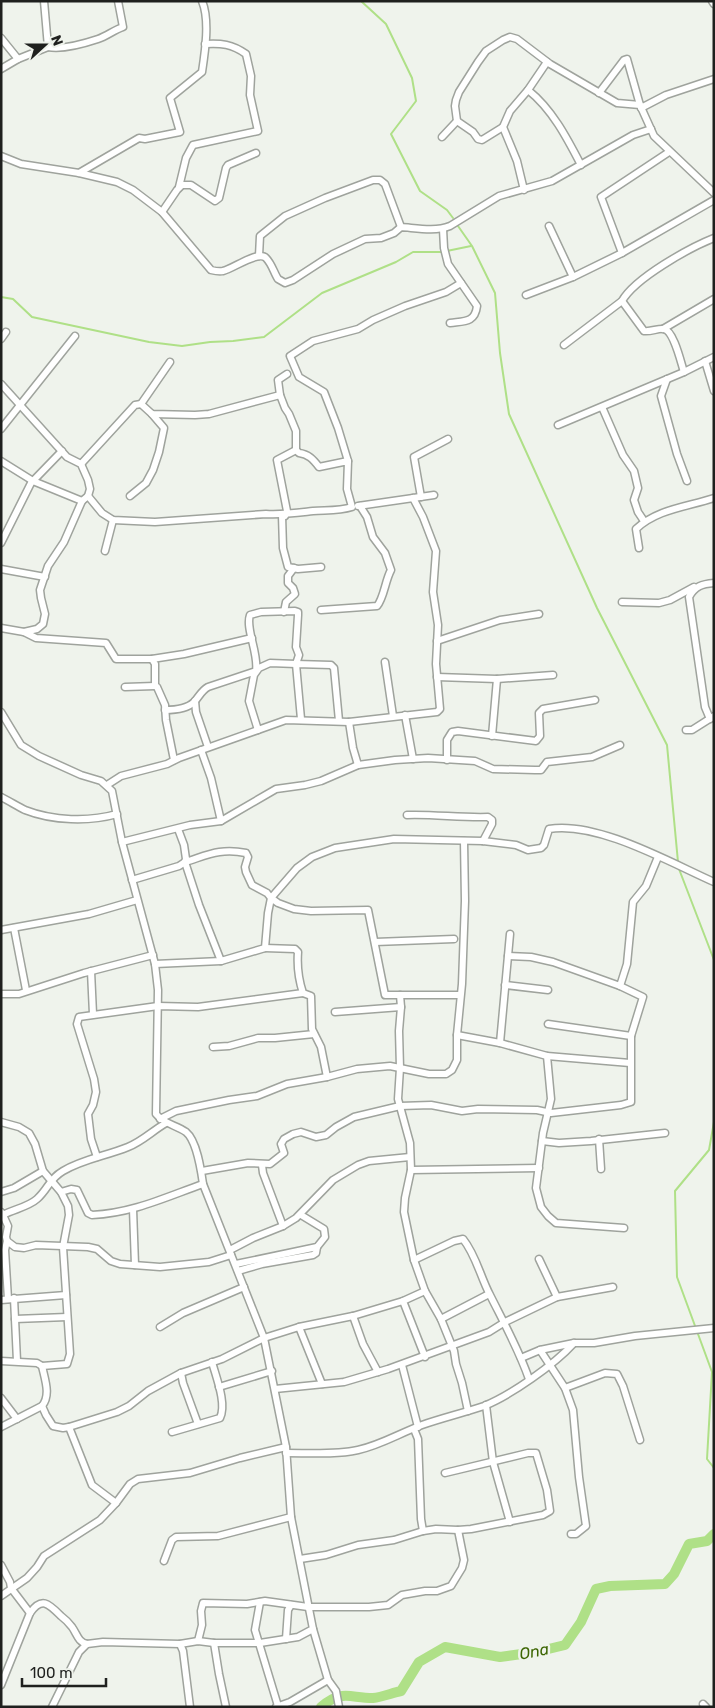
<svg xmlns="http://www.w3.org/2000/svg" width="715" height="1708" font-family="Rubik,sans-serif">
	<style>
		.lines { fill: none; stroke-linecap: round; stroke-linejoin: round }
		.stream { stroke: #afe087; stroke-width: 2 }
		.river { stroke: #afe087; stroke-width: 10 }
		.street-casing { stroke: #9fa39d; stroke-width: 9 }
		.street { stroke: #fff; stroke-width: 6 }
		.labels { text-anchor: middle; stroke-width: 5; stroke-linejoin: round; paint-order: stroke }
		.water-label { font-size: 16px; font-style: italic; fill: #3c6502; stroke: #eff3ec }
	</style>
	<rect width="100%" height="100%" fill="#eff3ec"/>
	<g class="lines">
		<g class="stream">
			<path d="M361,1L386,24L412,78L416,101L391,134L420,191L447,210L453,218"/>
			<path d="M458,226L472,246L495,293L500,353L509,414L597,608L667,745L678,862"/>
			<path d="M1,297L13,299L32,317L149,342L182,346L210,342L233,341L264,337L322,293L396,262L413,252H442L471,246"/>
			<path d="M679,869L714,960"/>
			<path d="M714,1122L709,1150L675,1191L677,1277L712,1372L707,1459L714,1468"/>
		</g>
		<path class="river" d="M321,1707C342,1689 349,1698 373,1698C382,1697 392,1693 401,1691L419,1662L445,1647L500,1657L536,1652L565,1645L581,1622L596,1589L610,1586L665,1584L674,1574L689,1544L707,1541L714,1534"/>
		<g class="street-casing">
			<g id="street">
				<path d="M712,1L714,4"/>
				<path d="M1,38L18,59"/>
				<path d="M48,47C63,50 83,44 98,39C107,36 114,30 123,27L118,1"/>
				<path d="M1,69L18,59L48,47L44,1"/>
				<path d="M528,90C552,109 567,138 581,165"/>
				<path d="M599,93L624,60L627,59L640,105L654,136L714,193"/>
				<path d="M641,108L666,95L714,79"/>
				<path d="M503,127L482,140L478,139L473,132L457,121L455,106L456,100L459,92L478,62L486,51L503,40L510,37L517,39L550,64L617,103L640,105"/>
				<path d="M442,137L457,121"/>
				<path d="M1,156L21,164L79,173L117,182L133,190L162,212L211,270C215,271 219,272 223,271C233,269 258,250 266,258C272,264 274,273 278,279L285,283L293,280L333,254L365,239L381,238L394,233L401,227C416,228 435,232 450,226L499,196L552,181L633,135L651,129"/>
				<path d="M79,173L139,138L145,139L180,132L170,98L202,72C205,52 210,20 202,1"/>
				<path d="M179,187L186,158L193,145L258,131L250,95L251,76L246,54C232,44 221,43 205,44"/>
				<path d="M524,190L517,161L503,127L510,111L528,90L547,62"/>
				<path d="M162,212L177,190L182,185H191L215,201L219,198L226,168L228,165L256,153"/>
				<path d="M549,226L573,277"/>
				<path d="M443,229L444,248L448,264L477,306C475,323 464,321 450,323"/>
				<path d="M622,253L601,197L669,152"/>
				<path d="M259,256L260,236L285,216L325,198L373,180H380L385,184L401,227"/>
				<path d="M526,295L573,277L622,253L714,200"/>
				<path d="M663,329L714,299"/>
				<path d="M1,339L6,332"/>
				<path d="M564,345L622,301"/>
				<path d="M705,361L714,391"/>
				<path d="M684,372C681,363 674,331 664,329C658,328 651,332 644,331L622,301C635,278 689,248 714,238"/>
				<path d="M667,379L661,396L677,454L687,481"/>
				<path d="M1,384L67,457L81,464L88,480L90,489L88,496L82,501L64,542L48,566L40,590L41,598L45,614L43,624L37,629L24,632"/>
				<path d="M141,404L170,362"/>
				<path d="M602,407L623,455L634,471L638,488L634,500L638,512L644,521"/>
				<path d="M558,425L684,372L714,357"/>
				<path d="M1,429L75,336"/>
				<path d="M1,461L33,481L82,501"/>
				<path d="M348,461L338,428L324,392L299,377L290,356L313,341L358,329L373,320L405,306L446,292L461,283"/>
				<path d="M81,464L135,405L141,404L152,414L195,415L209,414L280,395"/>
				<path d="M88,496L102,513L113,520L155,522L266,514C283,515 296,513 313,511C327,510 339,511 352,507L347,489L348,461L319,467C313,459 308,454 299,453L296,450V431L289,414L285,408L280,395L278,380L287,374"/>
				<path d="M130,496L146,483L153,470L159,452L164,428L152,414"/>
				<path d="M421,497L414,457L448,439"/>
				<path d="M358,506L434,495"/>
				<path d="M282,515L283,548L288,567L298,569L321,567"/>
				<path d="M285,516L287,511L277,460L296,450"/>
				<path d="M1,543L31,483L62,451"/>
				<path d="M639,548L636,529C657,509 687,507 714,498"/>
				<path d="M105,551L113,520"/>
				<path d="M1,569L45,577"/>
				<path d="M622,602L659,603L670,600L694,587"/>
				<path d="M321,610L377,606C384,598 385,581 391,570L385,553L373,537L367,517L360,506"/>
				<path d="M284,612L286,602L295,594L293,588L288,583V576L294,568"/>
				<path d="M1,628L24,632L36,638L106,643L116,659H152"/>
				<path d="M437,641L500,620L539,614"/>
				<path d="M385,662L393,716"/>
				<path d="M437,677L497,679L553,675"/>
				<path d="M125,687L155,686"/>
				<path d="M195,701L196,712L208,747"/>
				<path d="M165,710C174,710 187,709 194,702C199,697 201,691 208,687L256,671C259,654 245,628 250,615L261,612L295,611L298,612V615L296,647L299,655L296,664L270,663L259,668L254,675L249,701L258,730"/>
				<path d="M1,712L21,745L39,756L81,775L101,781L112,791L122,842L155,964L158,990L156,1114C164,1124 176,1125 186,1132C197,1141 201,1170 203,1184L264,1338L286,1447L291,1517L313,1629L298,1637L260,1643H214L198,1641L180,1644L103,1642L87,1644L79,1652L52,1707"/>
				<path d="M405,715L413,759"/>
				<path d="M301,719L296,664L331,665L334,668L339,721"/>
				<path d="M710,719L705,707L689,597C695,586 702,584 714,583"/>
				<path d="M349,722L353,748L358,765"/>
				<path d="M686,730H692L714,716"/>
				<path d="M492,736L497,679"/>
				<path d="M201,750L211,778L221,821"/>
				<path d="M174,760L166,720L165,705L157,687L155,686V664L152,659L184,654L252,638"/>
				<path d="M447,760V740L452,732L458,731L536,741L540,736L539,713L543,709L595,700"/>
				<path d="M107,785L121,776L167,764L179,758L286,720L349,722L437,712L440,709L436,664L438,625L433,592L436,551L423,517L413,498"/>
				<path d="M1,797C9,801 17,806 25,810C53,821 89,822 117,814"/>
				<path d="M407,815C434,814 461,818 488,817L492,820V824L483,841"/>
				<path d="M178,829L184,845L186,859L185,862C208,855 220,848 246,853L248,857L245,867L246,872L252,885L267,893L271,898L278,903L294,909L311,911L368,910L385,995H460"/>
				<path d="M122,842L190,825L221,821L276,789L305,785L321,781L358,765L395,760L428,758L475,761L493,769L535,770H541L547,762L592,757L620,745"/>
				<path d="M132,880L179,866L185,862L199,905L221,961"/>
				<path d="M14,928L26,990"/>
				<path d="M1,930L89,914L137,900"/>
				<path d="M375,942L454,939"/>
				<path d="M265,948L295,949L298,952C297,965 299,981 303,993L311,996L312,1029L321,1047L327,1077"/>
				<path d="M508,956L531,957L553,962L620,986"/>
				<path d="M155,964L221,961L265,948L268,913L271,898L297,868L312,857L335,848L394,839L483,841L516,845L528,850L541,848L544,845L549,829C597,821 669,862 714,882"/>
				<path d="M91,971L93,1014"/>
				<path d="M505,985L548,990"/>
				<path d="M1,994H19L84,973L153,955"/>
				<path d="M400,995L401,1007L399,1031L400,1068L398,1099L410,1143L411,1170L405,1198L404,1212L414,1260L425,1291L403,1301L425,1357"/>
				<path d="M335,1012L401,1007"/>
				<path d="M548,1024L631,1036"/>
				<path d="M457,1035L500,1043L547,1056L551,1099L543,1133L536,1188L541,1207L548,1216L556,1223L624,1228"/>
				<path d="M500,1043L510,934"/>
				<path d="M213,1047L229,1046L258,1038H275L314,1034"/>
				<path d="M547,1056L630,1063"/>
				<path d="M160,1119L176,1111L229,1100L257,1096L287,1084L327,1077L357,1069L390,1066L429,1074H446L452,1070L457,1060V1035L462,984L465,901L464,841"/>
				<path d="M1,1122L19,1127L29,1133L35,1144L43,1171L61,1192L68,1206L69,1215L63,1247L70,1354L67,1364L42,1366C45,1380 51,1395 42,1406L1,1427"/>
				<path d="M599,1139L601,1169"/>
				<path d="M542,1141L559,1143L591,1141L665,1133"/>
				<path d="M97,1157L91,1139L88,1114L93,1105L96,1092L94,1079L77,1024L79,1017L158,1006L198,1007L303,993"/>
				<path d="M262,1165L263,1173L283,1226"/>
				<path d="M411,1170L539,1168"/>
				<path d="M202,1171L248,1163L270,1164L284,1153L281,1144L284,1139L293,1134L301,1132L316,1137L326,1135L336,1127L354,1117L400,1106L431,1105L462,1111L478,1109L537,1110L551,1113L621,1105L631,1102V1036L643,997L620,986L627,964L633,902L646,886L658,857"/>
				<path d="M1,1192L14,1188L43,1171"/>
				<path d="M61,1192L71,1189L77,1190L88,1213L92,1215C133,1213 166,1197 203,1184"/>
				<path d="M133,1209L135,1265"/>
				<path d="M1,1212L3,1215C14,1209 28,1207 37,1199C49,1188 49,1179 63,1171C83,1159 106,1156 128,1147C143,1141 152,1131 166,1123"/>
				<path d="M3,1215L8,1226L6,1237L7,1241L15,1247L24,1248L36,1245L88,1247L97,1249L111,1261L120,1264L160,1267L209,1262L231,1255"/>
				<path d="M7,1241L5,1250L8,1299"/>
				<path d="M230,1250L253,1238L283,1226L296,1218L333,1180L358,1165L369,1161L410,1157"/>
				<path d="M414,1260L454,1241L463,1239C476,1255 480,1276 490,1295C504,1323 519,1350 529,1379"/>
				<path d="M236,1264L317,1247L325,1237L324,1229L301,1215"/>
				<path d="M238,1271L262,1264L313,1255L316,1253L317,1247"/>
				<path d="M425,1291L441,1319L489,1294"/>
				<path d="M557,1297L613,1287"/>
				<path d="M14,1298L17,1361"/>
				<path d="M1,1300L66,1295"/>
				<path d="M353,1316L363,1344L378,1372"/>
				<path d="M15,1319L67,1317"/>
				<path d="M441,1319L454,1351L456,1364L462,1383L468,1411"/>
				<path d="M160,1327L183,1313L244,1287"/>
				<path d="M299,1327L322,1384"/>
				<path d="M540,1350L565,1388L573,1410L579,1477L586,1526L576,1534H571"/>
				<path d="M521,1358L540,1350L574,1343H594L635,1336L714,1328"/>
				<path d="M1,1361L37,1363L42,1366"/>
				<path d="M402,1365L418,1427"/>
				<path d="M181,1373L183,1383L198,1424"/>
				<path d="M219,1387L272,1371"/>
				<path d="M565,1388L605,1373L617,1374L623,1386L640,1440"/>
				<path d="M275,1389L344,1382L388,1369L489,1332L505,1322L557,1297L539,1259"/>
				<path d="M1,1398L17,1419"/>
				<path d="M486,1405L493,1462L510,1522"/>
				<path d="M42,1406L46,1415L53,1426L63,1428L69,1427L92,1485L116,1503"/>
				<path d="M69,1427L117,1412L129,1406L148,1391L181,1373L222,1359L264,1338L299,1327L353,1316L403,1301"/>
				<path d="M414,1429L418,1439L421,1519L423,1531"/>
				<path d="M172,1432L220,1418C227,1404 216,1377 212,1362"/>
				<path d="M286,1453C309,1453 335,1455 358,1450C381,1445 400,1433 422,1425C442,1418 463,1413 484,1406C511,1395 554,1365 574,1343"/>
				<path d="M300,1559L326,1555L358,1545L394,1540L423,1531L436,1529L458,1530L471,1529L543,1515L550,1511L547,1490L536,1453H528L445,1473"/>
				<path d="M164,1561L172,1540L176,1537L218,1536L291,1517"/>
				<path d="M1,1565L10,1582L11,1588L30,1613"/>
				<path d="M1,1596L27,1578L37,1567L44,1556L100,1520L116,1503L130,1484L138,1479L190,1473L240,1458L286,1447"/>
				<path d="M260,1602L255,1630L278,1706"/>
				<path d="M313,1629L328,1680"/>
				<path d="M286,1639L288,1610L291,1605"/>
				<path d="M198,1641L202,1625L201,1611L203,1603L247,1604L265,1601L308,1607H369L388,1605L402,1595L425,1591H437L451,1586L462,1568L464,1560L458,1530"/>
				<path d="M214,1643L219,1674L226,1707"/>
				<path d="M180,1644L183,1651L190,1707"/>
				<path d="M1,1685L30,1613C42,1596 49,1604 61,1616C65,1619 69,1623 72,1627C77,1634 78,1642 87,1644"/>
				<path d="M703,1704L706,1707"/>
				<path d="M276,1707L290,1702L328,1680L336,1691L339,1707"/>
			</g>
		</g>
		<use href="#street" class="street"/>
	</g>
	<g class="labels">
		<g class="water-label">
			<text transform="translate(534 1651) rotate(-11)" y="6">Ona</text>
		</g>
	</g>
	<rect width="715" height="1708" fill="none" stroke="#1f201e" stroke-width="5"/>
	<g transform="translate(45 45) rotate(69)" stroke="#eff3ec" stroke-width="4" paint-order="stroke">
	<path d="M0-4L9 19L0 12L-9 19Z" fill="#1f201e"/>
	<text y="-8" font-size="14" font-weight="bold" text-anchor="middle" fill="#1f201e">N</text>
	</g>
	<path d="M22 1678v8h84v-8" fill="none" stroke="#1f201e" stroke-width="2.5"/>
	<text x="30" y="1678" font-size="15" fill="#1f201e" stroke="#eff3ec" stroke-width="4" paint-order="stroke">100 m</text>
</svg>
